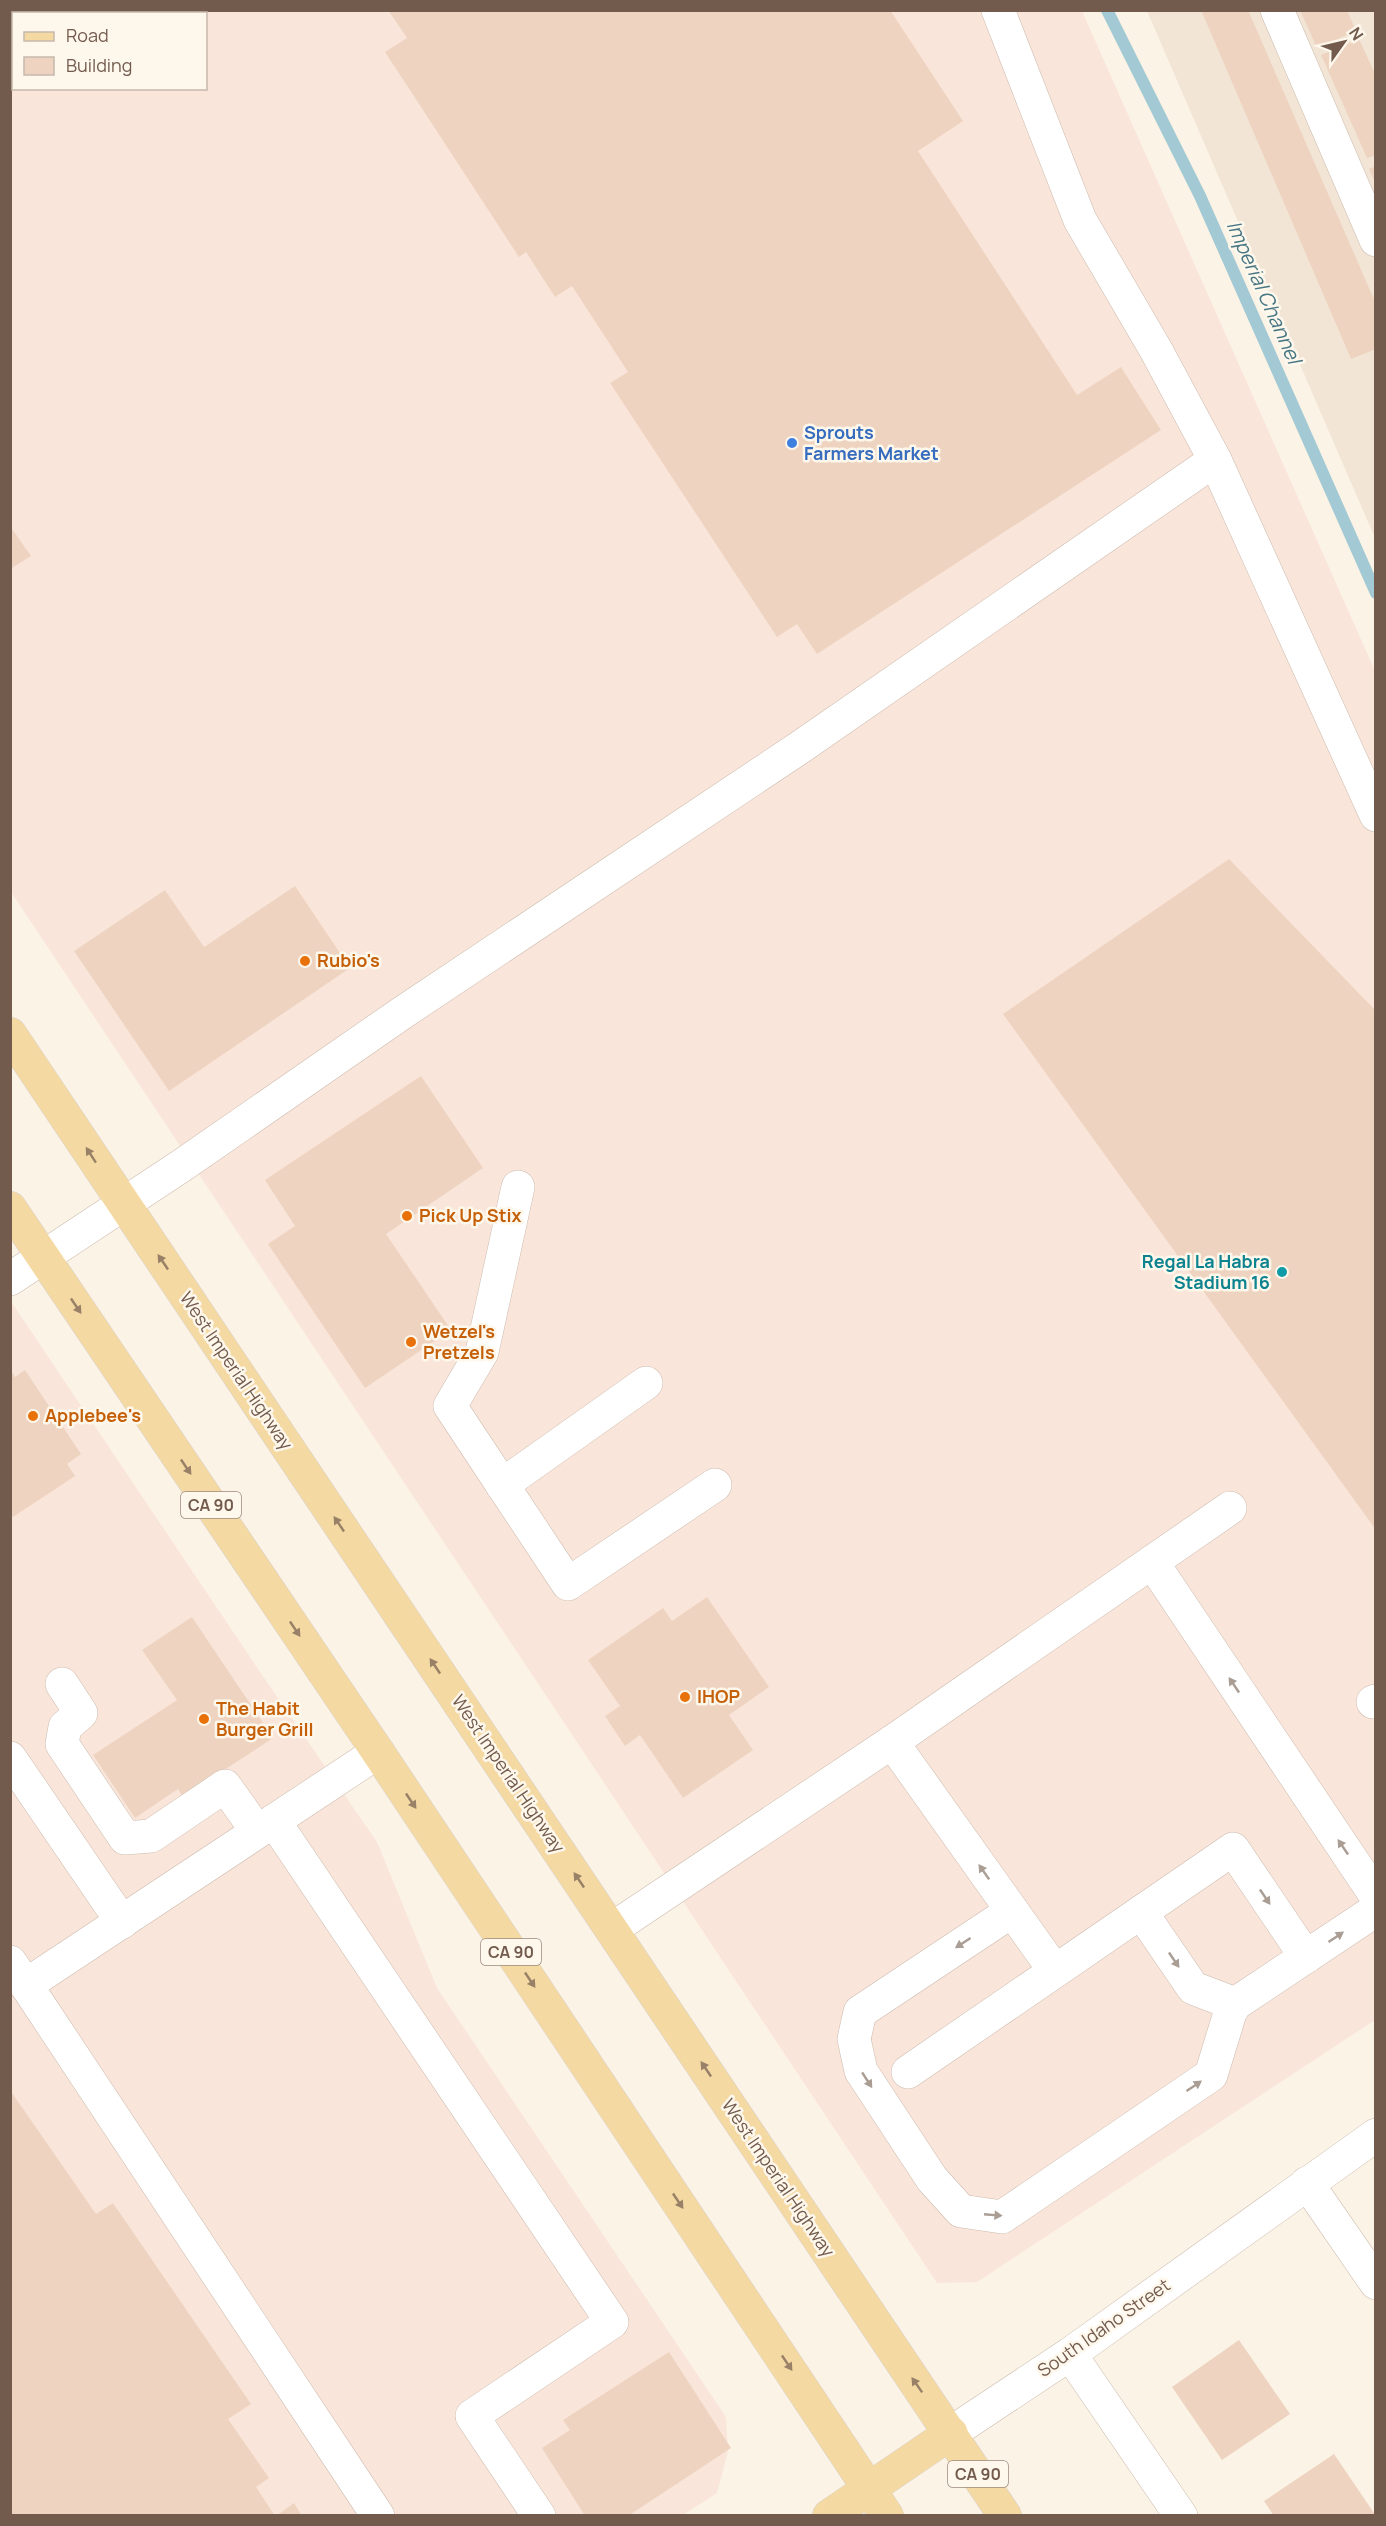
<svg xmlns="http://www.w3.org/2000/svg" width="1386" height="2526" font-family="Manrope,sans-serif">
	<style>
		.residential { fill: #f2e5d5 }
		.commercial { fill: #fae5db; fill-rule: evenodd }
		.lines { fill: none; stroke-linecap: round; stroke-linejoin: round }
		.stream { stroke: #a3cad4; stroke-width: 12 }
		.building { fill: #eed4c0 }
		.minor-casing { stroke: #ccbbad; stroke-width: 34 }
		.major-casing { stroke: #d8d1cd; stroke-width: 34 }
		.minor { stroke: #fff; stroke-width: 33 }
		.major { stroke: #f4d9a3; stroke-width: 33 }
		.oneway { fill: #998167 }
		.oneway2 { fill: #aa9d94 }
		.shop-dot { fill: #3f7fe0; stroke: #fef7ec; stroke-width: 2 }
		.food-dot { fill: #e8710a; stroke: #fef7ec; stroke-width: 2 }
		.culture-dot { fill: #0f9aa8; stroke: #fef7ec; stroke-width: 2 }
		.labels { text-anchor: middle; stroke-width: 5; stroke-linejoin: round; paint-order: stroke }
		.shield { fill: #fef7ec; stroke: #9c8a7d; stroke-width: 1.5 }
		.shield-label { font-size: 16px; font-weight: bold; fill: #725b4d }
		.shop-label { font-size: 18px; font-weight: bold; fill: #366cbe; stroke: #fef7ec; text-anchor: start }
		.food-label { font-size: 18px; font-weight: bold; fill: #c56008; stroke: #fef7ec; text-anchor: start }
		.culture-label { font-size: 18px; font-weight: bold; fill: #0d838f; stroke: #fef7ec; text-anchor: end }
		.street-label { font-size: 18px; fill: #725b4d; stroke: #fef7ec }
		.water-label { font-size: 20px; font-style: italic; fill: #487784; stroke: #fef7ec }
	</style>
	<rect width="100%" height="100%" fill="#fbf3e6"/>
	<path class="residential" d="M1147,11H1375V538Z"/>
	<g class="commercial">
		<path d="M10,11H1082L1375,671V2020L977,2282L937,2283L11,892ZM14,14H206V88H14Z"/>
		<path d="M10,1300L258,1669L377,1842L437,1988L726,2417L728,2451L717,2493L683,2515H11Z"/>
	</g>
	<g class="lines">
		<path class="stream" d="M1107,10L1200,196L1376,593"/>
	</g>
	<g class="building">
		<path d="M388,10H890L963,121L918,151L1077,395L1121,367L1161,430L817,654L797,624L777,637L610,383L628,372L572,286L555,297L526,252L519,257L385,52L407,38Z"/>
		<path d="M1201,10H1248L1376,304V349L1351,359Z"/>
		<path d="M1300,10H1347L1356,31L1317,48Z"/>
		<path d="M1359,39L1376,76V155L1367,158L1321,55Z"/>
		<path d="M1376,166V185L1369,169Z"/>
		<path d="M10,526L31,556L10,569Z"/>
		<path d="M1229,859L1376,1011V1530L1003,1014Z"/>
		<path d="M295,886L350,968L169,1091L74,951L165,890L204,947Z"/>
		<path d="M421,1076L483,1168L386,1234L451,1330L365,1388L268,1244L295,1226L265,1180Z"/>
		<path d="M10,1369L15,1377L25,1370L81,1454L67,1464L75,1476L13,1517L10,1513Z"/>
		<path d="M707,1597L769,1687L729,1715L753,1750L683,1798L640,1735L625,1746L605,1716L620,1706L588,1660L663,1608L672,1621Z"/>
		<path d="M192,1617L273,1738L183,1797L178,1789L135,1818L93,1755L177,1700L142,1650Z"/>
		<path d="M10,2090L96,2214L113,2203L251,2404L228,2419L269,2478L256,2487L275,2516H10Z"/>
		<path d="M1239,2340L1290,2414L1222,2460L1172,2387Z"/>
		<path d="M669,2352L731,2448L628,2516H585L542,2448L570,2430L563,2420Z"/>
		<path d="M1334,2454L1376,2516H1274L1264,2501Z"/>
		<path d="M294,2503L302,2516H276Z"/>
	</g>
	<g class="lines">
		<g class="minor-casing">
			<g id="minor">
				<path d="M1277,10L1376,240"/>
				<path d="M1215,460L1376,815"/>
				<path d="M518,1187L482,1352L450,1406L568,1584L715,1485"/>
				<path d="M10,1279L181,1166L402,1013L799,748L1215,460L1156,350L1080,220L998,10"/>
				<path d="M502,1485L646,1383"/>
				<path d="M1152,1562L1376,1896"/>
				<path d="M62,1684L81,1713L65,1727L62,1744L125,1838L151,1836L225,1786L257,1831"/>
				<path d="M1373,1702L1376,1701"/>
				<path d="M892,1742L1055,1971"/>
				<path d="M378,1752L26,1985L378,2516"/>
				<path d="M10,1758L122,1922"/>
				<path d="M274,1821L612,2322L472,2416L539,2516"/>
				<path d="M1012,1911L860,2012L854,2039L861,2071L932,2179L961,2211L1002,2217L1211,2075L1230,2013L1235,2004L1376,1910"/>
				<path d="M1141,1912L1193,1988L1235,2004"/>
				<path d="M612,1929L892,1742L1230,1508"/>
				<path d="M10,1962L26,1985"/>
				<path d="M908,2072L1233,1849L1306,1957"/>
				<path d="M1307,2183L1376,2283"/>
				<path d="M1070,2354L1181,2516"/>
				<path d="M951,2433L1070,2354L1376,2135"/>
			</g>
		</g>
		<g class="major-casing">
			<g id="major">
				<path d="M10,1034L1005,2516"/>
				<path d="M10,1208L378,1752L887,2516"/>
				<path d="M829,2516L951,2433"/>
			</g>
		</g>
		<use href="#minor" class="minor"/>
		<use href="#major" class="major"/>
	</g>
	<defs><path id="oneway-solid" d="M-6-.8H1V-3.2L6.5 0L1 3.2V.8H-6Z" transform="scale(1.5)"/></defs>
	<g class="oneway">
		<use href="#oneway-solid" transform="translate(91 1155) rotate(-123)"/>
		<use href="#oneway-solid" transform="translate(163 1262) rotate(-124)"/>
		<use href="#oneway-solid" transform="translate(76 1306) rotate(56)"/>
		<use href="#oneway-solid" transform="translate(186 1467) rotate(56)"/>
		<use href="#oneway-solid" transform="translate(339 1524) rotate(-124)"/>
		<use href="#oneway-solid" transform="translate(295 1629) rotate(56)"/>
		<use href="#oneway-solid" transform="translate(435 1666) rotate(-124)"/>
		<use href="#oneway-solid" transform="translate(411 1801) rotate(56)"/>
		<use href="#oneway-solid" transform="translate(579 1880) rotate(-124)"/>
		<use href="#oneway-solid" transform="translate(530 1980) rotate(56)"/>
		<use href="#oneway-solid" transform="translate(706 2069) rotate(-124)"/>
		<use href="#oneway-solid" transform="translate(678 2201) rotate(56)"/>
		<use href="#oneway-solid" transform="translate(787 2363) rotate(56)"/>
		<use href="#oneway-solid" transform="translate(917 2385) rotate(-125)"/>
	</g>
	<g class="oneway2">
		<use href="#oneway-solid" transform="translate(1234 1685) rotate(-124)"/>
		<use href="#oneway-solid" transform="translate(1343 1847) rotate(-124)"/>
		<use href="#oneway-solid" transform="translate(984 1872) rotate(-125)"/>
		<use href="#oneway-solid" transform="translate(1265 1897) rotate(56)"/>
		<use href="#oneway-solid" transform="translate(1336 1937) rotate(-34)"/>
		<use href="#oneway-solid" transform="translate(963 1943) rotate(147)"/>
		<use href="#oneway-solid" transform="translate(1174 1960) rotate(56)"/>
		<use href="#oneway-solid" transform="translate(867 2080) rotate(57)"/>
		<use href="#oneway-solid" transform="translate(1194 2086) rotate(-34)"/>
		<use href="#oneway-solid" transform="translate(993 2215) rotate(5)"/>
	</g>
	<circle class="shop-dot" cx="792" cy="443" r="6"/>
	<g class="food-dot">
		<circle cx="305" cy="961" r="6"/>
		<circle cx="407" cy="1216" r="6"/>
		<circle cx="411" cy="1342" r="6"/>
		<circle cx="33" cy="1416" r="6"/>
		<circle cx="685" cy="1697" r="6"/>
		<circle cx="204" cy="1719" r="6"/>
	</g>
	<circle class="culture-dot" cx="1282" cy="1272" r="6"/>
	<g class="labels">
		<g class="shield">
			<rect x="181" y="1492" width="60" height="26" rx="4.5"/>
			<rect x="481" y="1939" width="60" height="26" rx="4.5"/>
			<rect x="948" y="2461" width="60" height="26" rx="4.5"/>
		</g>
		<g class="shield-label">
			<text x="211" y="1511">CA 90</text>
			<text x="511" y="1958">CA 90</text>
			<text x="978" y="2480">CA 90</text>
		</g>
		<g class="shop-label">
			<text x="804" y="439">Sprouts<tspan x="804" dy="21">Farmers Market</tspan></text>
		</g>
		<g class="food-label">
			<text x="317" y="967">Rubio's</text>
			<text x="419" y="1222">Pick Up Stix</text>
			<text x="423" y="1338">Wetzel's<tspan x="423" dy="21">Pretzels</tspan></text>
			<text x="45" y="1422">Applebee's</text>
			<text x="697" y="1703">IHOP</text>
			<text x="216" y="1715">The Habit<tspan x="216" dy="21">Burger Grill</tspan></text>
		</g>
		<g class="culture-label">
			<text x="1270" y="1268">Regal La Habra<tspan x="1270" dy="21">Stadium 16</tspan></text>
		</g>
		<g class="street-label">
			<text transform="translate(236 1371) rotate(56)" y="6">West Imperial Highway</text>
			<text transform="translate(508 1774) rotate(56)" y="6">West Imperial Highway</text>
			<text transform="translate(778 2178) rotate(56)" y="6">West Imperial Highway</text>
			<text transform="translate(1104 2328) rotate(-35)" y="6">South Idaho Street</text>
		</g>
		<g class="water-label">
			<text transform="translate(1264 292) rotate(66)" y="7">Imperial Channel</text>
		</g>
	</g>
	<rect width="1386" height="2526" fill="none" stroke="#725b4d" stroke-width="24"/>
	<rect x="12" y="12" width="195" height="78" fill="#fef7ec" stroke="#c6b9ac" stroke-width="1.5"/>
	<rect x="24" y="32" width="30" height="9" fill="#f4d9a3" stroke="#c6b9ac" stroke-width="1.5"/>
	<text x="66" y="42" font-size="18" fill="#725b4d">Road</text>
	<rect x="24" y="57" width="30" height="18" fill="#eed4c0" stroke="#c6b9ac" stroke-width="1.5"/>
	<text x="66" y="72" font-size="18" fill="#725b4d">Building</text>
	<g transform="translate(1344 42) rotate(56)" stroke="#fef7ec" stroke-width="4.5" paint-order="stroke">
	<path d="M0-4.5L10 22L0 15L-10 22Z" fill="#725b4d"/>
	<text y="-9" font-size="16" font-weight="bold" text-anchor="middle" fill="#725b4d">N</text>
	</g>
</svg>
